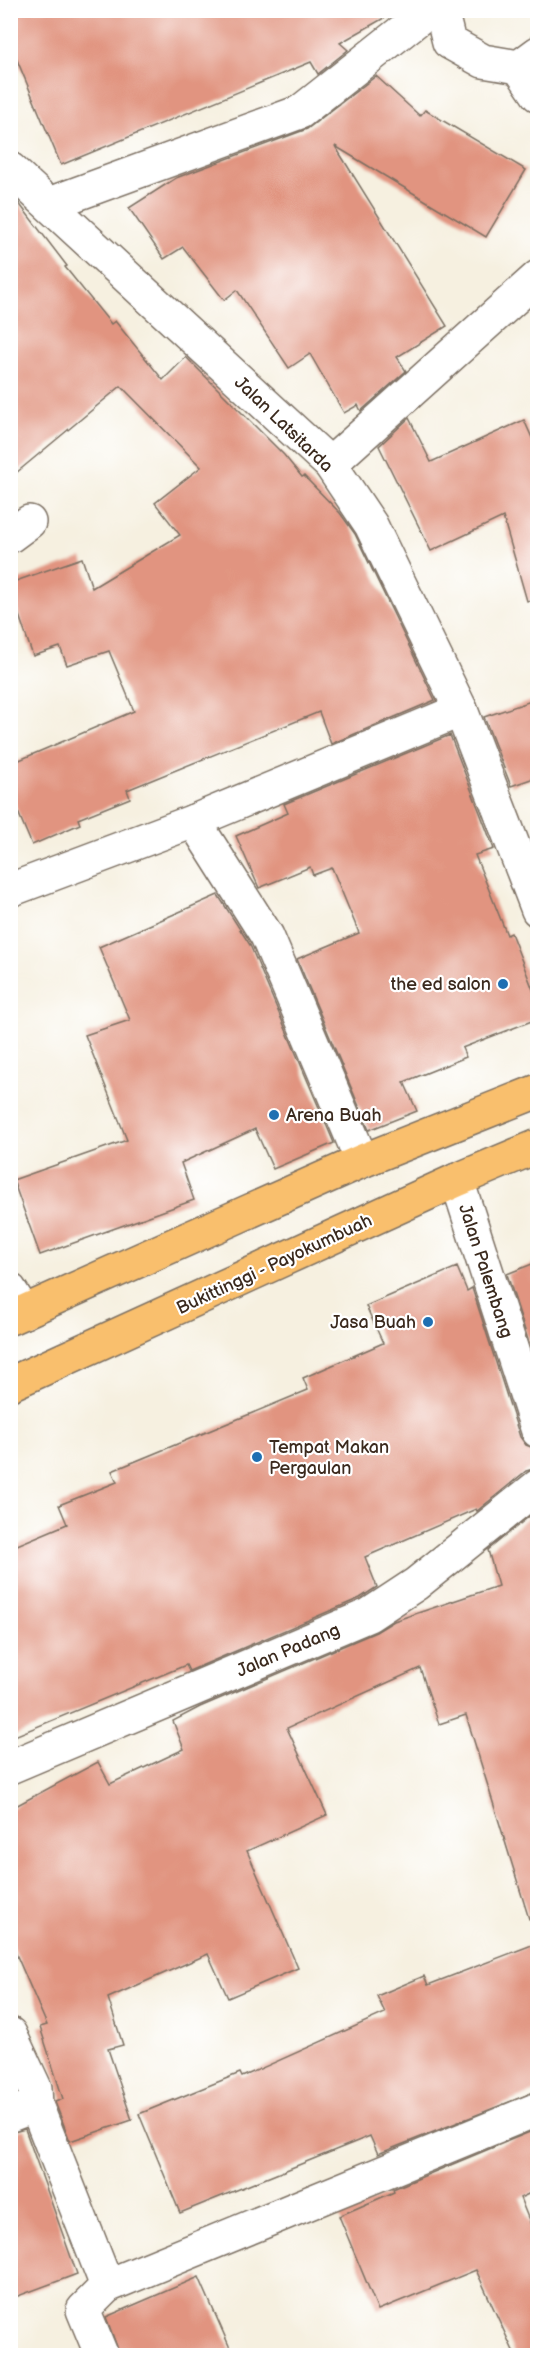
<svg xmlns="http://www.w3.org/2000/svg" width="548" height="2366" font-family="'Balsamiq Sans',sans-serif">
	<style>
		.building { fill: #e19480 }
		.lines { fill: none; stroke-linecap: round; stroke-linejoin: round }
		.street-casing { stroke: #7c6f62; stroke-width: 36 }
		.highway-casing { stroke: #7c6f62; stroke-width: 36 }
		.street { stroke: #fff; stroke-width: 33 }
		.highway { stroke: #f9bf6d; stroke-width: 33 }
		.poi-dot { fill: #1f6fb2; stroke: #fff; stroke-width: 2 }
		.labels { text-anchor: middle; stroke-width: 4.5; stroke-linejoin: round; paint-order: stroke }
		.street-label { font-size: 18px; fill: #3b2a1e; stroke: #fff }
		.poi-label { font-size: 18px; fill: #3b2a1e; stroke: #fff; text-anchor: end }
	</style>
	<rect width="100%" height="100%" fill="#fff"/>
	<filter id="ink" filterUnits="userSpaceOnUse"><feTurbulence type="fractalNoise" baseFrequency=".0167" numOctaves="2"/><feDisplacementMap in="SourceGraphic" scale="12" xChannelSelector="R" yChannelSelector="G"/><feConvolveMatrix kernelMatrix="1 2 1 2 8 2 1 2 1" color-interpolation-filters="sRGB"/></filter>
	<filter id="wash" filterUnits="userSpaceOnUse"><feTurbulence type="fractalNoise" baseFrequency=".008" numOctaves="4" result="noise"/><feDisplacementMap in="SourceGraphic" scale="24" xChannelSelector="R" yChannelSelector="G"/><feGaussianBlur stdDeviation="1.35" result="paint"/><feColorMatrix in="noise" values="0 0 0 0 0 0 0 0 0 0 0 0 0 0 0 0 0 1.4 0 .05"/><feComposite in="paint" operator="in"/></filter>
	<g filter="url(#wash)">
		<rect width="100%" height="100%" fill="#f6f0e0"/>
		<g id="blocks">
			<g class="building">
				<path d="M10,10H398L340,43L348,50L318,74L311,62L61,165L10,43Z"/>
				<path d="M376,76L420,116L425,110L526,170L486,237L335,146L447,326L397,357L406,371L361,411L358,405L344,413L310,354L289,368L237,290L224,300L183,247L164,259L129,208L176,178L307,129Z"/>
				<path d="M10,195L18,202L67,266L65,267L111,324L115,321L163,380L186,357L284,455L302,477L304,476L340,513L355,534L435,700L331,744L319,712L127,790L130,798L78,819L80,824L32,845L10,793V764L134,711L109,651L67,665L60,647L33,656L10,589V583L82,558L92,588L180,535L155,503L201,467L121,386L10,478Z"/>
				<path d="M409,418L431,462L524,420L537,449V599L527,601L503,517L431,551L379,446Z"/>
				<path d="M537,699V777L511,786L484,717Z"/>
				<path d="M450,735L494,849L475,855L507,935L511,933L537,1000V1019L462,1048L466,1057L404,1082L417,1111L369,1130L297,959L359,933L332,868L313,875L310,867L259,888L236,836L288,813L284,804Z"/>
				<path d="M218,895L250,945L334,1143L273,1169L255,1129L181,1163L194,1200L40,1255L13,1180L127,1140L85,1035L130,1020L99,947Z"/>
				<path d="M537,1262V1368L507,1274Z"/>
				<path d="M457,1267L467,1291L472,1288L520,1437L526,1445L537,1449V1468L526,1471L477,1511L476,1509L365,1557L377,1587L360,1598L189,1671L186,1665L10,1738V1548L67,1524L59,1505L117,1482L112,1471L308,1390L303,1378L383,1343L366,1306Z"/>
				<path d="M537,1510V1918L529,1919L466,1715L439,1724L420,1668L287,1728L327,1815L247,1851L298,1968L228,1998L208,1954L108,1998L123,2045L108,2049L132,2120L70,2141L55,2102L63,2099L40,2027L47,2025L10,1940V1809L98,1762L110,1784L184,1749L173,1721L200,1707L376,1632L394,1621L498,1586L488,1550Z"/>
				<path d="M537,1943V2091L378,2154L370,2136L180,2213L139,2114L240,2073L242,2077L385,2013L377,1996L424,1976L428,1985Z"/>
				<path d="M25,2129L77,2274L10,2299V2133Z"/>
				<path d="M537,2129V2190L520,2198L537,2240V2355H515L476,2270L378,2310L339,2216L394,2192L393,2189Z"/>
				<path d="M199,2277L233,2355H120L106,2317Z"/>
			</g>
		</g>
	</g>
	<g filter="url(#ink)">
		<use href="#blocks" fill-opacity="0" stroke="#7c6f62" stroke-width="1.5"/>
		<g class="lines">
			<g class="street-casing">
				<g id="street">
					<path d="M441,10L449,42L483,61L519,67L538,53"/>
					<path d="M519,67L538,95"/>
					<path d="M10,169L330,464L371,525L461,710L538,910"/>
					<path d="M49,204L300,112L429,10"/>
					<path d="M330,464L538,277"/>
					<path d="M10,536L29,522"/>
					<path d="M194,821L267,936L362,1161"/>
					<path d="M10,890L194,821L461,710"/>
					<path d="M457,1180L538,1431"/>
					<path d="M10,1290L24,1312"/>
					<path d="M10,1767L369,1615L416,1584L538,1486"/>
					<path d="M10,2034L35,2088L36,2105L107,2286"/>
					<path d="M10,2115L36,2105"/>
					<path d="M102,2356L83,2310L107,2286L538,2109"/>
				</g>
			</g>
			<g class="highway-casing">
				<g id="highway">
					<path d="M10,1318L362,1161L538,1091"/>
					<path d="M10,1384L457,1180L538,1146"/>
				</g>
			</g>
			<use href="#street" class="street"/>
			<use href="#highway" class="highway"/>
		</g>
	</g>
	<g class="poi-dot">
		<circle cx="503" cy="984" r="6"/>
		<circle cx="274" cy="1115" r="6"/>
		<circle cx="428" cy="1322" r="6"/>
		<circle cx="257" cy="1457" r="6"/>
	</g>
	<g class="labels">
		<g class="street-label">
			<text transform="translate(284 424) rotate(44)" y="6">Jalan Latsitarda</text>
			<text transform="translate(274 1264) rotate(-25)" y="6">Bukittinggi - Payokumbuah</text>
			<text transform="translate(486 1271) rotate(72)" y="6">Jalan Palembang</text>
			<text transform="translate(288 1650) rotate(-23)" y="6">Jalan Padang</text>
		</g>
		<g class="poi-label">
			<text x="491" y="990">the ed salon</text>
			<text x="286" y="1121" text-anchor="start">Arena Buah</text>
			<text x="416" y="1328">Jasa Buah</text>
			<text x="269" y="1453" text-anchor="start">Tempat Makan<tspan x="269" dy="21">Pergaulan</tspan></text>
		</g>
	</g>
	<rect width="548" height="2366" fill="none" stroke="#fff" stroke-width="36"/>
</svg>
